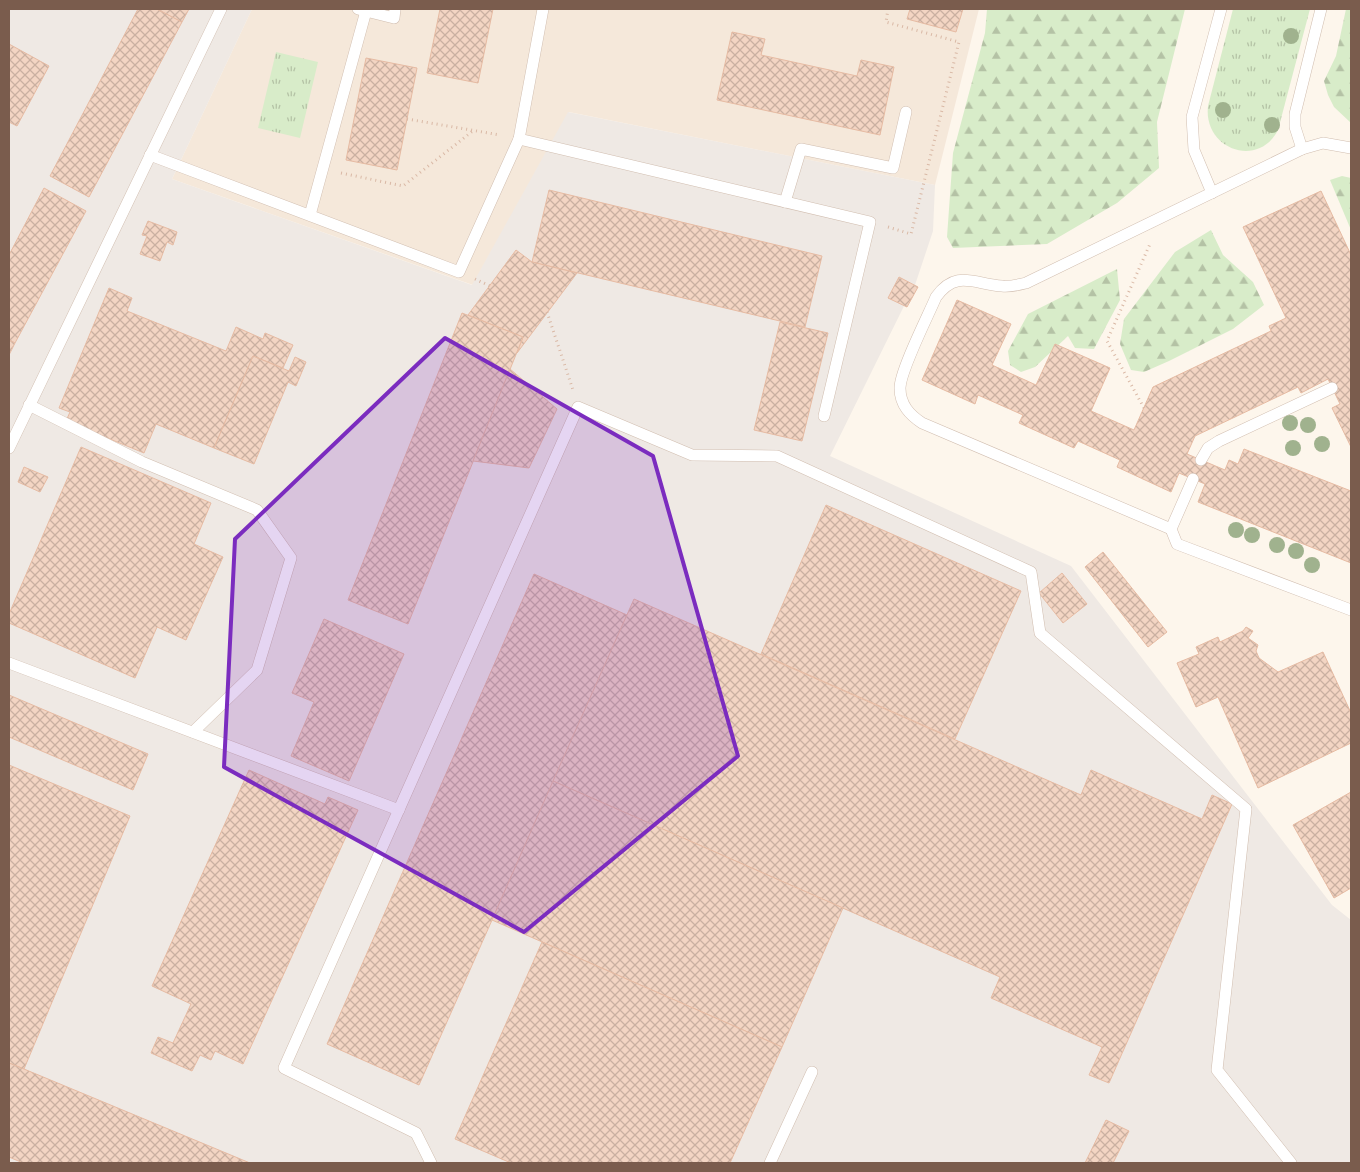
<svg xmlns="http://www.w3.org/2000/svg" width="1360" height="1172" font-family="'Nunito Sans',sans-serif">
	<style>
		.residential { fill: #f5e8da }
		.industrial { fill: #efe9e4 }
		.grass { fill: url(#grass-tufts) }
		.forest { fill: url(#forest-firs) }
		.building { fill: url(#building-cross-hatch); stroke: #e6bba3 }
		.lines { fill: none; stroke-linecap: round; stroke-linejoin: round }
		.service-casing { stroke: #d1beb0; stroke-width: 12 }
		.path { stroke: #d9b8a5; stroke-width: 3; stroke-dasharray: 1 4; stroke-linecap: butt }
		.service { stroke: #fff; stroke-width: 11 }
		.tree { fill: #a0b28e }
		.marked { fill: #7b2cbf; fill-opacity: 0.2; stroke: #7b2cbf; stroke-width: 4; stroke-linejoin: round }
	</style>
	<defs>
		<pattern id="grass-tufts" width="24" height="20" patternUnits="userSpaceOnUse" patternTransform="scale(1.25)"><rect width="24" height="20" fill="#d8ecc9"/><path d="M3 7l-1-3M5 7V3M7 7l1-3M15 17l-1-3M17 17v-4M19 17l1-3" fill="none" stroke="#b4c2a5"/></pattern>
		<pattern id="forest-firs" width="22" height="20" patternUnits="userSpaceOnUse" patternTransform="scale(1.25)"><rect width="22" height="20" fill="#d8ecc9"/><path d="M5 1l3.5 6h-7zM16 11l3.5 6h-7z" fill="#b4c2a5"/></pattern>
		<pattern id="building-cross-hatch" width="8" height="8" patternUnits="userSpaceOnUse" patternTransform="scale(1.25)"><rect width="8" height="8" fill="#f3d5c3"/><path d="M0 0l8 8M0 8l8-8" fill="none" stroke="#cab0a1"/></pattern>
	</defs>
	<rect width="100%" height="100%" fill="#fdf6ec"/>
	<path class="residential" d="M252,9H979L935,185L569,112L473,285L172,179Z"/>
	<path class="industrial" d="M9,9H252L172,179L472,285L568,112L935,185L933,231L915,285L918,287L907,307L904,306L830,456L1071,566L1332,905L1351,920V1163H9Z"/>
	<g class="grass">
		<path d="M1233,9H1310L1278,130C1258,169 1203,149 1208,106Z"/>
		<path d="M276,52L318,62L300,138L258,128Z"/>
	</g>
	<g class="forest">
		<path d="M987,9H1185L1157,122L1159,168L1117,203L1047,244L953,248L947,237L953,153L985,33Z"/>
		<path d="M1346,9H1351V123L1334,107L1328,95L1324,81L1336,56Z"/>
		<path d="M1342,176L1351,178V230L1330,180Z"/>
		<path d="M1211,230L1223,255L1253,282L1264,305L1233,329L1169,361L1144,372L1131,370L1120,344L1124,319L1175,252Z"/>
		<path d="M1117,269L1120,300L1094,349L1075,348L1068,336L1035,367L1021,372L1010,365L1008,351L1028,314Z"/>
	</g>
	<g class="building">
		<path d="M138,9H157L182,22L89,197L50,176Z"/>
		<path d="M157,9H189L182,22Z"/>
		<path d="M440,9H493L478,83L427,73Z"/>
		<path d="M910,9H963L956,32L907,19Z"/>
		<path d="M732,32L765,39L761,55L857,76L861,60L894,67L880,135L717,100Z"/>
		<path d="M9,44L49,66L17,126L9,122Z"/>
		<path d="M366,58L417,68L397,170L346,160Z"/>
		<path d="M44,188L86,211L15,343L9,340V255Z"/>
		<path d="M549,190L822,256L805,327L532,262Z"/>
		<path d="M1321,191L1351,255V447L1332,408L1340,404L1328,379L1301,393L1298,387L1195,436L1187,454L1225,470L1229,460L1238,464L1244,449L1351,491V563L1198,502L1205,484L1179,473L1171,492L1117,467L1120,460L1078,441L1074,448L1019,423L1023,415L978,395L975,404L922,380L957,300L1011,324L992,365L1036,385L1055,344L1110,368L1091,411L1134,430L1153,387L1271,331L1269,326L1286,318L1243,227Z"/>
		<path d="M148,221L177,232L173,245L167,242L160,261L140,254L147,236L142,235Z"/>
		<path d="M516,250L532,262L577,273L517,353L523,337L468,315Z"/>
		<path d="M899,277L918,287L907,307L888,298Z"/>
		<path d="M109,288L132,298L127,311L226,351L236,327L263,339L265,333L293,345L283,368L253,356L214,448L156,424L144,453L66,421L70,412L59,408Z"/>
		<path d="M462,313L523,337L408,624L348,600Z"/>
		<path d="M780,322L828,333L802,441L754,430Z"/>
		<path d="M9,340L15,343L9,355Z"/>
		<path d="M253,356L289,371L295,357L306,362L296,386L288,382L254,464L214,448Z"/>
		<path d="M510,369L557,409L529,468L473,461Z"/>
		<path d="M81,447L211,503L194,544L223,557L186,640L157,627L135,678L9,623V614Z"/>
		<path d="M24,467L48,477L40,492L18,482Z"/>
		<path d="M826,505L1021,591L955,739L761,654Z"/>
		<path d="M1103,552L1167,632L1148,647L1085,567Z"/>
		<path d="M1062,573L1087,604L1063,623L1039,593Z"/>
		<path d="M534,574L627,615L419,1085L327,1044Z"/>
		<path d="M634,599L1081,795L1091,770L1202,819L1212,795L1232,804L1109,1083L1089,1075L1102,1047L991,998L1000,977L553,781Z"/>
		<path d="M324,619L404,654L349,781L291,756L314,702L292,693Z"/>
		<path d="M1246,627L1253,631L1248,638L1258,645L1256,651L1259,658L1278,672L1323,652L1351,713V743L1258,788L1218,697L1196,707L1177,663L1199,654L1196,647L1218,637L1220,642L1243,631Z"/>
		<path d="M9,695L148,754L133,790L9,737Z"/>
		<path d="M9,765L130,816L24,1069L9,1063Z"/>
		<path d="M249,770L325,804L328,797L358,810L243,1064L215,1051L211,1060L200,1055L192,1071L151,1053L158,1037L173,1043L191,1004L152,986Z"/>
		<path d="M553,781L843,908L782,1047L492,920Z"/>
		<path d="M1351,792V888L1334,898L1293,825Z"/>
		<path d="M542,942L782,1047L730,1163H511L455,1139Z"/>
		<path d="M9,1063L24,1069L250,1163H23L9,1157Z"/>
		<path d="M1106,1120L1129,1131L1113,1163H1085Z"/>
	</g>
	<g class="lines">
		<g class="service-casing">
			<g id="service">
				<path d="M358,9L394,18L395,9"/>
				<path d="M543,9L519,139L870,222L824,416"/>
				<path d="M1302,149L1295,127V114L1321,9"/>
				<path d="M150,155L459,272L519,139"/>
				<path d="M1212,193L1194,150L1192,117L1221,9"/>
				<path d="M785,202L801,149L893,168L906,112"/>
				<path d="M310,215L366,11"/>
				<path d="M29,405L142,462L257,510L291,558L257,670L193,732"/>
				<path d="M9,448L221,9"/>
				<path d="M1201,460L1208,448L1219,441L1332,388"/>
				<path d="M1193,479L1171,529L1177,544L1351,610"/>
				<path d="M1171,529L922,423C910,415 900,405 900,388C900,371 928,316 936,297C956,269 974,284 1002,286C1010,287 1018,285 1026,283L1302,149L1323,143L1351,148"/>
				<path d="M9,663L399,810"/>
				<path d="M431,1163L416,1133L284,1068L578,407L692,455L777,456L1031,572L1040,633L1246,809L1217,1070L1291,1163"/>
				<path d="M770,1163L812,1072"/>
			</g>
		</g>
		<g class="path">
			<path d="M407,119L500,135"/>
			<path d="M341,173L403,186L474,130"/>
			<path d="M888,227L911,234L959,42L886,22L888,9"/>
			<path d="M475,279L490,286"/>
			<path d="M547,312L573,390"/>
			<path d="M1144,408L1107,341L1150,244"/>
		</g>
		<use href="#service" class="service"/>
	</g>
	<g class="tree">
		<circle cx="1291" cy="36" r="8"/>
		<circle cx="1223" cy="110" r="8"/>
		<circle cx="1272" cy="125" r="8"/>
		<circle cx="1290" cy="423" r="8"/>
		<circle cx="1308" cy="425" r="8"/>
		<circle cx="1322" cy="444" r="8"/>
		<circle cx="1293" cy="448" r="8"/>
		<circle cx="1236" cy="530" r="8"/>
		<circle cx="1252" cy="535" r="8"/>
		<circle cx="1277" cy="545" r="8"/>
		<circle cx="1296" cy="551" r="8"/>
		<circle cx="1312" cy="565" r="8"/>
	</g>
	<path class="marked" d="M445,338L653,456L738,756L524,932L224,767L235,539Z"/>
	<rect width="1360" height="1172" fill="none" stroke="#7a5c4d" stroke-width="20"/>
</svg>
